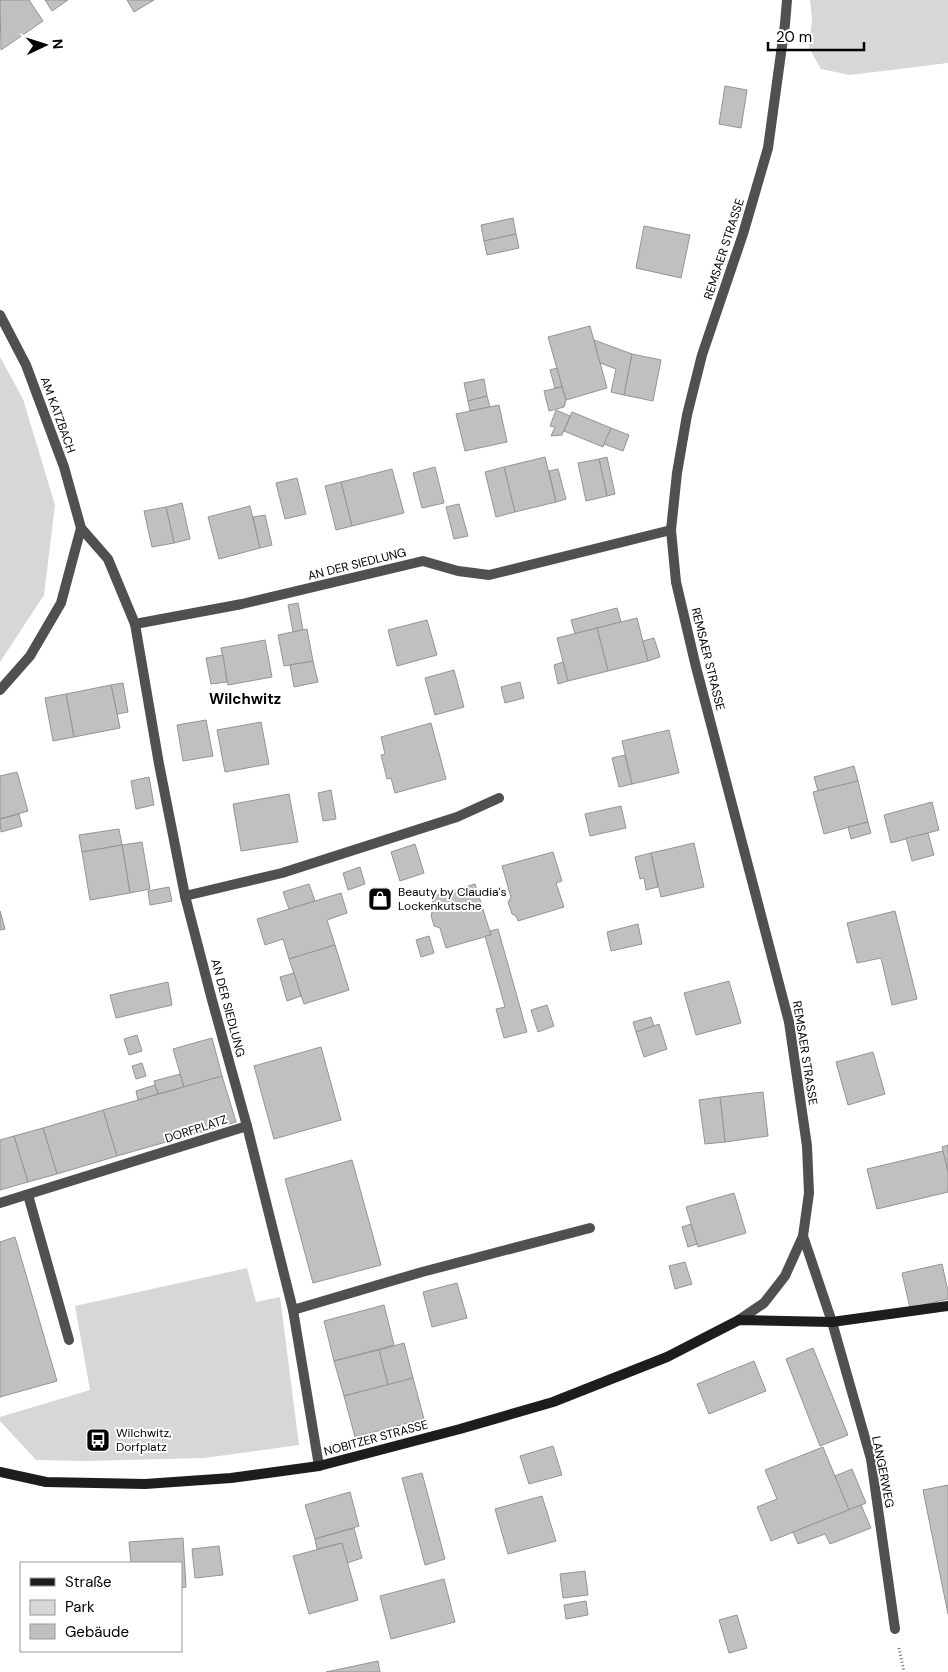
<svg xmlns="http://www.w3.org/2000/svg" width="948" height="1672" font-family="'DM Sans',sans-serif">
	<style>
		.green { fill: #d7d7d7 }
		.building { fill: #c0c0c0; stroke: #949494 }
		.lines { fill: none; stroke-linecap: round; stroke-linejoin: round }
		.path { stroke: #727272; stroke-width: 3; stroke-dasharray: 1 2.5; stroke-linecap: butt }
		.lane { stroke: #505050; stroke-width: 10 }
		.street { stroke: #505050; stroke-width: 10 }
		.secondary { stroke: #1d1d1d; stroke-width: 10 }
		.labels { text-anchor: middle; stroke-width: 4; stroke-linejoin: round; paint-order: stroke }
		.street-label { font-size: 12px; fill: #000; stroke: #fff }
		.poi-label { font-size: 12px; fill: #000; stroke: #fff; text-anchor: start }
		.quarter-label { font-size: 15px; font-weight: bold; fill: #000; stroke: #fff }
	</style>
	<rect width="100%" height="100%" fill="#fff"/>
	<g class="green">
		<path d="M810,0H948V63L850,75L821,69L809,48L812,19Z"/>
		<path d="M0,357L23,399L55,505L44,595L0,662Z"/>
		<path d="M247,1268L256,1302L280,1297L299,1445L204,1458L86,1461L36,1460L0,1421V1417L90,1390L75,1306Z"/>
	</g>
	<g class="building">
		<path d="M0,0H29L43,21L1,50Z"/>
		<path d="M45,0H68L52,11Z"/>
		<path d="M127,0H154L134,12Z"/>
		<path d="M725,86L747,90L741,128L719,124Z"/>
		<path d="M513,218L516,234L484,241L481,225Z"/>
		<path d="M644,226L690,235L681,278L636,268Z"/>
		<path d="M516,234L519,248L487,255L484,241Z"/>
		<path d="M590,326L607,388L566,400L548,337Z"/>
		<path d="M594,340L632,354L624,395L611,392L616,369L600,363Z"/>
		<path d="M632,354L661,360L653,401L624,395Z"/>
		<path d="M557,368L562,387L555,388L550,370Z"/>
		<path d="M484,379L487,396L468,401L464,383Z"/>
		<path d="M562,387L566,400L564,407L549,411L544,391Z"/>
		<path d="M487,396L490,407L470,411L468,401Z"/>
		<path d="M499,405L507,442L465,451L456,414Z"/>
		<path d="M556,410L570,416L562,435L551,436L555,427L550,426Z"/>
		<path d="M572,412L611,428L603,447L564,431Z"/>
		<path d="M611,428L629,435L623,451L604,444Z"/>
		<path d="M545,457L556,502L515,512L504,467Z"/>
		<path d="M607,457L615,494L607,496L599,459Z"/>
		<path d="M599,459L607,496L586,501L578,463Z"/>
		<path d="M435,467L444,503L422,508L413,473Z"/>
		<path d="M504,467L515,512L496,517L485,472Z"/>
		<path d="M392,469L404,513L352,526L341,482Z"/>
		<path d="M558,469L566,499L556,502L549,471Z"/>
		<path d="M297,478L306,514L285,519L276,483Z"/>
		<path d="M341,482L352,526L336,530L325,486Z"/>
		<path d="M182,503L190,539L174,543L166,507Z"/>
		<path d="M459,504L468,536L454,539L446,507Z"/>
		<path d="M250,506L260,548L219,559L208,517Z"/>
		<path d="M166,507L174,543L152,547L144,511Z"/>
		<path d="M265,515L272,545L260,548L253,517Z"/>
		<path d="M298,603L303,630L293,632L288,605Z"/>
		<path d="M617,608L621,622L575,634L571,620Z"/>
		<path d="M637,618L648,661L608,671L597,628Z"/>
		<path d="M427,620L437,655L397,666L388,630Z"/>
		<path d="M597,628L608,671L568,681L557,638Z"/>
		<path d="M307,629L313,661L284,666L278,635Z"/>
		<path d="M654,638L660,657L648,661L643,641Z"/>
		<path d="M265,640L272,677L228,685L221,648Z"/>
		<path d="M223,655L227,682L211,684L206,658Z"/>
		<path d="M313,661L318,682L294,687L290,665Z"/>
		<path d="M563,662L568,681L558,684L554,665Z"/>
		<path d="M454,670L464,707L435,715L425,678Z"/>
		<path d="M520,682L524,698L505,703L501,687Z"/>
		<path d="M123,683L128,712L117,714L111,685Z"/>
		<path d="M111,685L120,728L74,737L66,694Z"/>
		<path d="M66,694L74,737L53,741L45,698Z"/>
		<path d="M206,720L213,756L183,761L177,725Z"/>
		<path d="M261,722L269,764L225,772L217,730Z"/>
		<path d="M431,723L446,779L395,793L391,778L387,779L381,755L385,754L381,737Z"/>
		<path d="M669,730L679,773L632,784L622,741Z"/>
		<path d="M625,755L632,784L619,787L612,758Z"/>
		<path d="M854,766L858,781L818,791L814,777Z"/>
		<path d="M17,772L28,811L0,819V776Z"/>
		<path d="M149,777L154,805L136,809L131,781Z"/>
		<path d="M858,781L868,822L824,834L813,792Z"/>
		<path d="M331,790L336,819L323,821L318,793Z"/>
		<path d="M289,794L298,842L241,851L233,804Z"/>
		<path d="M932,802L939,830L891,843L884,815Z"/>
		<path d="M621,806L626,828L590,836L585,814Z"/>
		<path d="M19,814L22,826L1,832L0,819Z"/>
		<path d="M868,822L871,833L851,839L848,827Z"/>
		<path d="M119,829L122,845L82,852L79,835Z"/>
		<path d="M928,833L934,855L912,861L906,838Z"/>
		<path d="M142,842L150,889L130,893L122,845Z"/>
		<path d="M694,843L704,887L661,897L651,853Z"/>
		<path d="M415,844L424,873L400,881L391,852Z"/>
		<path d="M122,845L130,893L90,900L82,852Z"/>
		<path d="M553,852L562,881L556,883L564,907L518,921L516,916L512,914L508,902L511,897L502,866Z"/>
		<path d="M651,853L658,887L646,890L644,878L640,879L635,857Z"/>
		<path d="M360,867L365,884L348,890L343,873Z"/>
		<path d="M309,884L315,901L289,909L283,892Z"/>
		<path d="M475,884L491,935L446,948L440,928L434,926L431,915L434,907L431,897Z"/>
		<path d="M169,887L172,901L150,905L148,891Z"/>
		<path d="M341,893L347,913L327,920L335,945L289,959L283,939L265,945L257,919Z"/>
		<path d="M0,911L5,929L0,930Z"/>
		<path d="M895,911L917,999L892,1005L881,958L857,963L847,923Z"/>
		<path d="M638,924L642,944L611,951L607,932Z"/>
		<path d="M498,929L527,1032L504,1038L496,1009L505,1007L485,936L491,935L490,931Z"/>
		<path d="M429,936L434,953L421,957L416,940Z"/>
		<path d="M335,945L349,990L304,1004L289,959Z"/>
		<path d="M294,973L301,996L287,1001L280,977Z"/>
		<path d="M729,981L741,1023L696,1035L684,993Z"/>
		<path d="M168,982L172,1005L116,1018L110,995Z"/>
		<path d="M547,1005L554,1026L538,1032L531,1010Z"/>
		<path d="M651,1017L654,1026L636,1032L633,1022Z"/>
		<path d="M659,1024L667,1049L644,1057L636,1032Z"/>
		<path d="M137,1035L142,1051L129,1055L124,1039Z"/>
		<path d="M212,1038L222,1076L184,1087L173,1049Z"/>
		<path d="M321,1047L341,1120L274,1139L254,1066Z"/>
		<path d="M873,1052L885,1094L848,1105L836,1062Z"/>
		<path d="M142,1063L146,1076L136,1079L132,1066Z"/>
		<path d="M180,1074L184,1087L158,1094L154,1081Z"/>
		<path d="M222,1076L236,1122L117,1156L103,1110Z"/>
		<path d="M155,1085L158,1094L138,1100L136,1091Z"/>
		<path d="M763,1092L768,1136L725,1142L720,1097Z"/>
		<path d="M720,1097L725,1142L705,1144L699,1100Z"/>
		<path d="M103,1110L117,1156L57,1174L43,1128Z"/>
		<path d="M43,1128L57,1174L28,1182L14,1136Z"/>
		<path d="M14,1136L28,1182L0,1190V1140Z"/>
		<path d="M948,1145V1172L942,1147Z"/>
		<path d="M943,1151L948,1172V1192L877,1209L867,1169Z"/>
		<path d="M352,1160L381,1265L313,1283L285,1179Z"/>
		<path d="M734,1193L746,1233L698,1247L686,1207Z"/>
		<path d="M691,1224L697,1244L688,1247L682,1227Z"/>
		<path d="M15,1237L57,1381L0,1397V1242Z"/>
		<path d="M685,1262L692,1284L675,1289L669,1266Z"/>
		<path d="M942,1264L948,1291V1299L910,1308L902,1273Z"/>
		<path d="M457,1283L467,1318L432,1327L423,1292Z"/>
		<path d="M384,1305L394,1345L334,1361L324,1321Z"/>
		<path d="M404,1343L413,1378L388,1385L379,1350Z"/>
		<path d="M813,1348L848,1435L820,1446L786,1359Z"/>
		<path d="M379,1350L388,1385L344,1396L334,1361Z"/>
		<path d="M754,1361L766,1391L709,1414L697,1384Z"/>
		<path d="M413,1378L424,1419L355,1437L344,1396Z"/>
		<path d="M553,1446L562,1475L529,1484L520,1456Z"/>
		<path d="M823,1447L849,1510L771,1541L757,1507L777,1499L765,1470Z"/>
		<path d="M852,1469L866,1503L849,1510L835,1476Z"/>
		<path d="M422,1473L445,1559L425,1565L402,1478Z"/>
		<path d="M948,1485V1614L923,1490Z"/>
		<path d="M350,1492L359,1526L315,1539L305,1505Z"/>
		<path d="M542,1496L556,1541L508,1554L495,1509Z"/>
		<path d="M861,1505L871,1528L830,1544L825,1534L798,1544L793,1532Z"/>
		<path d="M354,1528L362,1558L347,1563L342,1543L317,1549L315,1539Z"/>
		<path d="M183,1538L186,1587L181,1588V1563H131L129,1542Z"/>
		<path d="M342,1543L358,1600L309,1614L293,1556Z"/>
		<path d="M219,1546L223,1575L195,1578L192,1549Z"/>
		<path d="M585,1571L588,1595L563,1598L560,1574Z"/>
		<path d="M444,1579L455,1622L391,1639L380,1596Z"/>
		<path d="M586,1601L588,1615L566,1619L564,1605Z"/>
		<path d="M737,1615L747,1648L729,1653L719,1620Z"/>
		<path d="M378,1661L380,1672H326Z"/>
	</g>
	<g class="lines">
		<path class="path" d="M899,1648L904,1672"/>
		<path class="lane" d="M28,1195L69,1340"/>
		<g class="street">
			<path d="M787,0L785,24L768,148L743,234L702,355L687,415L677,473L671,530L676,582L696,667L789,1022L807,1146L809,1193L803,1236L832,1322L871,1459L895,1629"/>
			<path d="M0,315L26,365L64,467L81,528L108,559L135,624L159,764L185,896L212,1000L247,1126"/>
			<path d="M135,624L242,604L423,561L458,571L489,575L671,530"/>
			<path d="M0,690L30,656L61,603L81,528"/>
			<path d="M185,896L282,873L457,817L499,798"/>
			<path d="M0,1203L247,1126L293,1310L319,1466"/>
			<path d="M293,1310L422,1272L590,1228"/>
			<path d="M739,1320L764,1303L785,1276L803,1236"/>
		</g>
		<path class="secondary" d="M0,1472L46,1482L145,1484L231,1478L319,1466L460,1429L553,1402L667,1357L739,1320L832,1322L948,1306"/>
	</g>
	<defs>
		<g id="shop-square" transform="scale(1.25)"><rect x="-9" y="-9" width="18" height="18" rx="4" fill="#000" stroke="#fff"/><path d="M-5-2.5h2.3a2.7 3.5 0 0 1 5.4 0H5L5.5 6h-11ZM-1.5-2.5h3a1.5 2.3 0 0 0-3 0Z" fill="#fff"/></g>
		<g id="bus-square" transform="scale(1.25)"><rect x="-9" y="-9" width="18" height="18" rx="4" fill="#000" stroke="#fff"/><path d="M-5-6H5V4H4V6H2V4H-2V6H-4V4H-5ZM-3.5-4V0h7V-4ZM-3.5 1.2v1.5H-2V1.2ZM2 1.2v1.5H3.5V1.2Z" fill="#fff"/></g>
	</defs>
	<g fill-rule="evenodd">
		<use href="#shop-square" x="380" y="899"/>
		<use href="#bus-square" x="98" y="1440"/>
	</g>
	<g class="labels">
		<g class="street-label">
			<text transform="translate(724 249) rotate(-72)" y="4">REMSAER STRASSE</text>
			<text transform="translate(58 415) rotate(70)" y="4">AM KATZBACH</text>
			<text transform="translate(357 564) rotate(-14)" y="4">AN DER SIEDLUNG</text>
			<text transform="translate(708 659) rotate(76)" y="4">REMSAER STRASSE</text>
			<text transform="translate(228 1008) rotate(75)" y="4">AN DER SIEDLUNG</text>
			<text transform="translate(805 1053) rotate(81)" y="4">REMSAER STRASSE</text>
			<text transform="translate(196 1129) rotate(-18)" y="4">DORFPLATZ</text>
			<text transform="translate(376 1438) rotate(-15)" y="4">NOBITZER STRASSE</text>
			<text transform="translate(883 1472) rotate(79)" y="4">LANGERWEG</text>
		</g>
		<g class="poi-label">
			<text x="398" y="896">Beauty by Claudia's<tspan x="398" dy="14">Lockenkutsche</tspan></text>
			<text x="116" y="1437">Wilchwitz,<tspan x="116" dy="14">Dorfplatz</tspan></text>
		</g>
		<g class="quarter-label">
			<text x="245" y="704">Wilchwitz</text>
		</g>
	</g>
	<rect x="20" y="1562" width="162" height="90" fill="#ffffff" stroke="#999999"/>
	<rect x="30" y="1578" width="25" height="8" fill="#1d1d1d" stroke="#999999"/>
	<text x="65" y="1587" font-size="15" fill="#000000">Straße</text>
	<rect x="30" y="1600" width="25" height="15" fill="#d7d7d7" stroke="#999999"/>
	<text x="65" y="1612" font-size="15" fill="#000000">Park</text>
	<rect x="30" y="1624" width="25" height="15" fill="#c0c0c0" stroke="#999999"/>
	<text x="65" y="1637" font-size="15" fill="#000000">Gebäude</text>
	<g transform="translate(45 45) rotate(86)" stroke="#ffffff" stroke-width="4" paint-order="stroke">
	<path d="M0-4L9 19L0 12L-9 19Z" fill="#000000"/>
	<text y="-8" font-size="14" font-weight="bold" text-anchor="middle" fill="#000000">N</text>
	</g>
	<path d="M768 42v8h96v-8" fill="none" stroke="#000000" stroke-width="2.5"/>
	<text x="776" y="42" font-size="15" fill="#000000" stroke="#ffffff" stroke-width="4" paint-order="stroke">20 m</text>
</svg>
